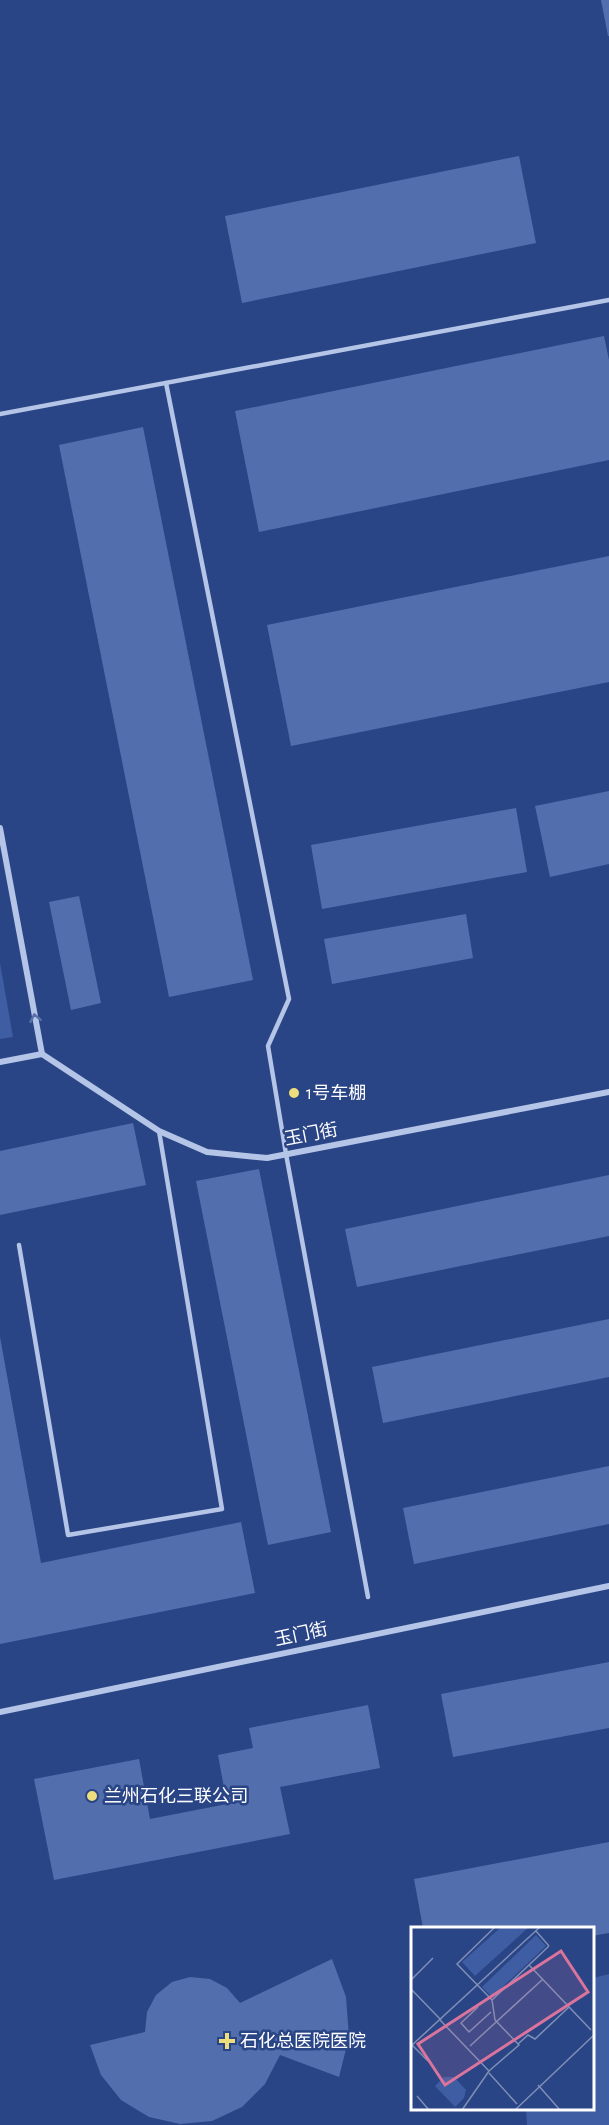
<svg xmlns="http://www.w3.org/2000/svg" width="609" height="2125" font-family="'Alegreya Sans','Noto Sans SC',sans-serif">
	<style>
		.green { fill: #3f5da2 }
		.building { fill: #536ead }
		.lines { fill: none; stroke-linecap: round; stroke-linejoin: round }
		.service { stroke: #b5c5e7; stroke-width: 4.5 }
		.minor { stroke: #b5c5e7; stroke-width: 6 }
		.oneway { stroke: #5b72a8 }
		.poi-dot { fill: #eedd7d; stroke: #2a4586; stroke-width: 2 }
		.labels { text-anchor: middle; stroke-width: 5; stroke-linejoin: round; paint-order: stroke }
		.poi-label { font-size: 18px; fill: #fff; stroke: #2a4586; text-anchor: start }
		.street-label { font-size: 18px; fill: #fff; stroke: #2a4586 }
		.inset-road { fill: none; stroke: #7f8fb6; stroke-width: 1.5 }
		.view { fill: #da749d; fill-opacity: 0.15; stroke: #da749d; stroke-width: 3 }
		.inset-edge { fill: none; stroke: #fff; stroke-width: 3 }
	</style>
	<rect width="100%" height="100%" fill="#2a4586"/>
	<g class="green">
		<path d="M0,963L13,1037L0,1039Z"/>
		<path d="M609,1974V2125H527L526,2109L592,2108L593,1978Z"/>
	</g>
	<g class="building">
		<path d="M601,0H609V36H608Z"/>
		<path d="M519,156L536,243L242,303L225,216Z"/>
		<path d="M604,336L609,360V460L259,532L235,411Z"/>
		<path d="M143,427L253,980L169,997L59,445Z"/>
		<path d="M609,556V682L291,746L267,625Z"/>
		<path d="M609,791V864L550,877L535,806Z"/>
		<path d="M516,808L527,872L322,909L311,845Z"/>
		<path d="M79,896L101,1003L71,1010L49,902Z"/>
		<path d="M466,914L473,958L332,984L324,939Z"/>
		<path d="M133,1123L146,1185L0,1215V1151Z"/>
		<path d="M259,1169L331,1532L268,1545L196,1181Z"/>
		<path d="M609,1175V1236L357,1287L345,1229Z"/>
		<path d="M609,1319V1377L383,1423L372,1367Z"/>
		<path d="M0,1337L41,1563L241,1522L255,1593L0,1644Z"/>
		<path d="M609,1466V1524L414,1564L403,1508Z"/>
		<path d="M609,1662V1728L453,1757L441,1694Z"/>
		<path d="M368,1705L380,1768L280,1787L290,1834L54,1880L34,1779L139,1759L150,1819L227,1804L218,1755L253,1748L249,1728Z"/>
		<path d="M609,1842V1933L592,1936V1928H423L414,1879Z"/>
		<path d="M332,1959L346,1997L349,2037L339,2077L280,2055L265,2084L242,2107L212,2121L180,2124L149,2117L121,2100L101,2075L90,2045L145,2032L147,2012L156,1995L172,1982L190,1977L210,1979L227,1988L240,2003Z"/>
	</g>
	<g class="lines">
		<g class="service">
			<path d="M166,383L289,999L268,1046L286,1154L368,1597"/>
			<path d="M0,414L609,300"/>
			<path d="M19,1245L68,1535L222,1509L159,1131"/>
		</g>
		<g class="minor">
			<path d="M0,828L42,1054L0,1062"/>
			<path d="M42,1054L159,1131L207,1152L267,1158L609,1092"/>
			<path d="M0,1712L609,1586"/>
		</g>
	</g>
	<defs><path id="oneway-chevron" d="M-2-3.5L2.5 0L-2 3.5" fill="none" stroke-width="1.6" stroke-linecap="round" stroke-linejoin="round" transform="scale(1.5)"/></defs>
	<use class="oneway" href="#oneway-chevron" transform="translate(35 1018) rotate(-101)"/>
	<g class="poi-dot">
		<circle cx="294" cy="1093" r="6"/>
		<circle cx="92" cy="1796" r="6"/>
		<path d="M224 2032h6v6h6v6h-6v6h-6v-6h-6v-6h6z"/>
	</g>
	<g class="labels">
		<g class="poi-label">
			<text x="306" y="1099">1号车棚</text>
			<text x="104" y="1802">兰州石化三联公司</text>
			<text x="240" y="2047">石化总医院医院</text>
		</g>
		<g class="street-label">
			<text transform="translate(311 1134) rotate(-11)" y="6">玉门街</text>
			<text transform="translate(301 1634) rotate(-12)" y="6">玉门街</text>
		</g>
	</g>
	<g transform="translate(411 1927)">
		<rect width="183" height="183" fill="#2a4586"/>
		<path d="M90,0H118L64,49L51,35ZM125,8L135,19L81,70L71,60ZM33,150H43L55,163L53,171L44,180L24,159Z" fill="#3f5da2"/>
		<path class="inset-road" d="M84,0L46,37L81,73L138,19M125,4L138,19M118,38L180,103M0,53L22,31M0,62L30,93M67,80L50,96L58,105L80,85M29,93L78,144L51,183M107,117L117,108L124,112L158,80M1,118L17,134M0,119L129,0M59,119L132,52M78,144L108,118L84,93L81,73M78,146L106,177M127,158L149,183M6,169L18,183M104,183L183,108"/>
		<path class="view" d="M150,24L177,65L34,158L7,117Z"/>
		<rect width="183" height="183" class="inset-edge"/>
	</g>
</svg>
